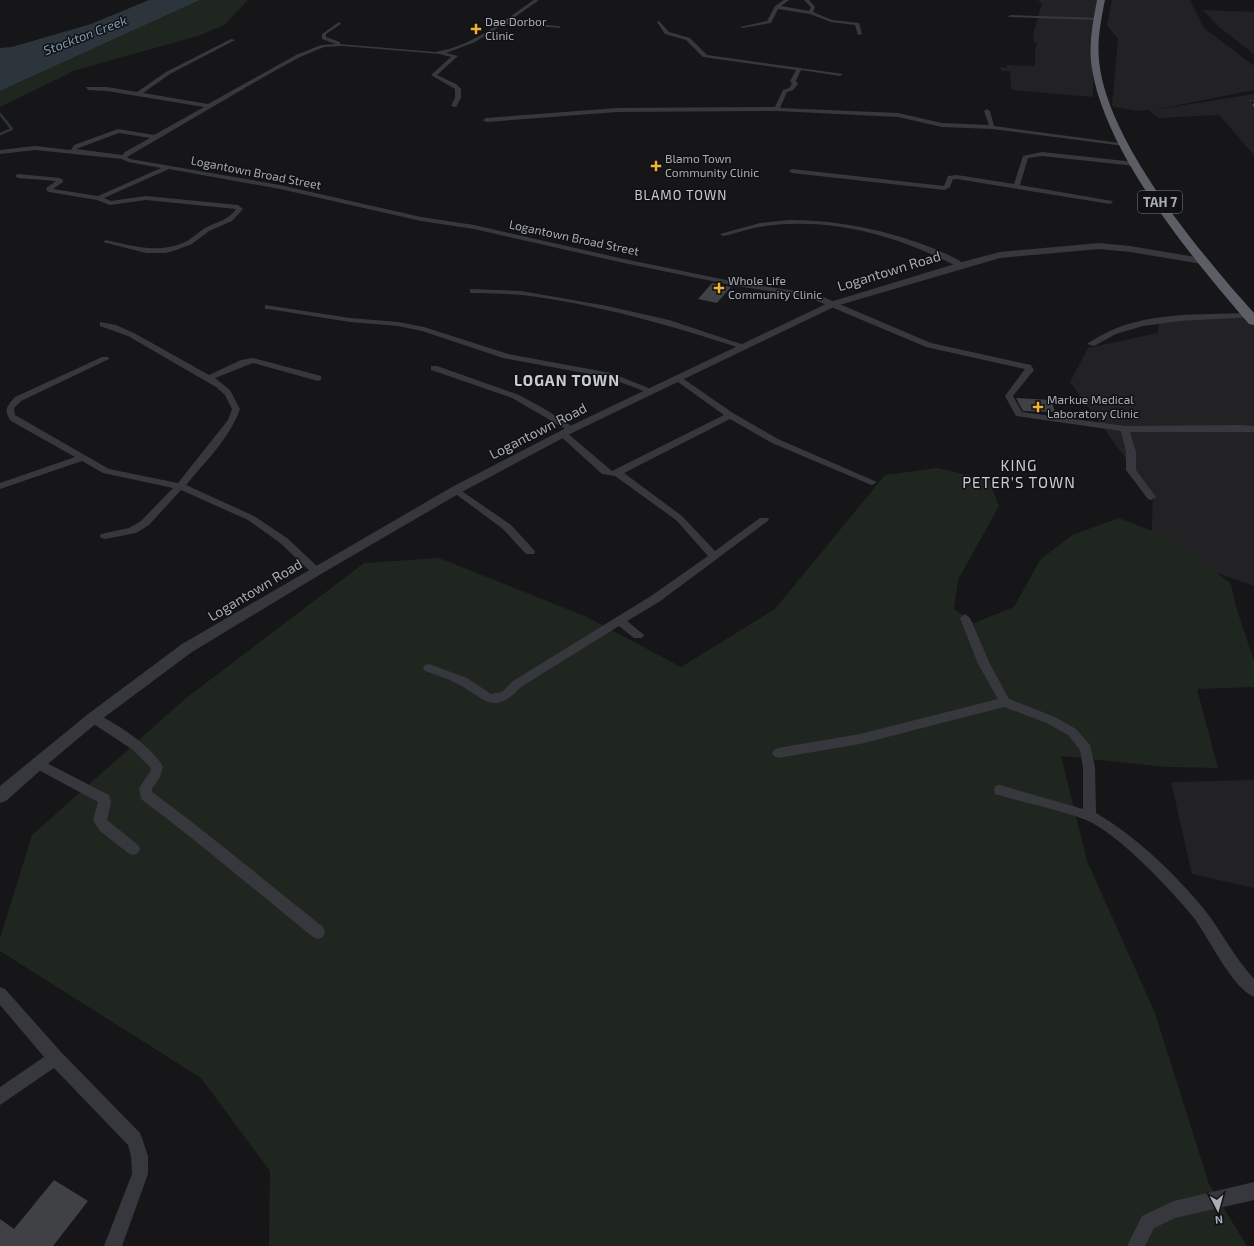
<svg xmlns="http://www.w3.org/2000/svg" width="1254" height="1246" font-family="'Exo 2',sans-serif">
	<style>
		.built { fill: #222225 }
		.green { fill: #1e261f }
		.water { fill: #2c353c }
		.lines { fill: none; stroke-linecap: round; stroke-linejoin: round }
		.stream { stroke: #2c353c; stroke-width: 2.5 }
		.building { fill: #404145 }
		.minor { fill: #37383d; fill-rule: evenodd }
		.tertiary { fill: #37383d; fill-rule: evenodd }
		.trunk { fill: #5b5e65; fill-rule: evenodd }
		.rail-casing { stroke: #4a4c52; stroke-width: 2 }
		.rail { stroke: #111113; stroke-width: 1.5; stroke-dasharray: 4; stroke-linecap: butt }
		.poi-dot { fill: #f2b134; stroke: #111113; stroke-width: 1.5 }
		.labels { text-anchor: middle; stroke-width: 3; stroke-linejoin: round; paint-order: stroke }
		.far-poi-label { font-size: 12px; fill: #a8adb8; stroke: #111113; text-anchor: start }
		.far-street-label { font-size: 12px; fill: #a8adb8; stroke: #111113 }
		.far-water-label { font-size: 13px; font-style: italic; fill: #7f9bb3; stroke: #111113 }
		.far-neighbourhood-label { font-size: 13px; letter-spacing: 1px; fill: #c9ccd4; stroke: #111113 }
		.shield { fill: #111113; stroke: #7b7e86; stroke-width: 1 }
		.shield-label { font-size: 13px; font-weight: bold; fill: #a8adb8 }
		.street-label { font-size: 14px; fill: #a8adb8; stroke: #111113 }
		.far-district-label { font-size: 15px; font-weight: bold; letter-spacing: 1px; fill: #c9ccd4; stroke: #111113 }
		.neighbourhood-label { font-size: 15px; letter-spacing: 1px; fill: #c9ccd4; stroke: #111113 }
	</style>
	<rect width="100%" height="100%" fill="#161618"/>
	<g class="built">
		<path d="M1038,0H1097L1094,21L1093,97L1011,90L1010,71H1002L999,67L1007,68V65L1035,66V49L1037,44L1033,41L1034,31L1042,4Z"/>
		<path d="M1112,0H1190L1204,28L1254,66V90L1153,110L1254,94V155L1219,115L1159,118L1148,110L1137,111L1112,106L1118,39L1107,25Z"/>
		<path d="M1203,10L1254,12V54L1219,27Z"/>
		<path d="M1246,315L1254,324V586L1151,550L1153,496L1070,382L1088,348L1158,333L1159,323Z"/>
		<path d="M1254,780V888L1192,874L1171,782Z"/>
	</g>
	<g class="green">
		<path d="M200,0H248L224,25L198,36L76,70L0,107V91Z"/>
		<path d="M937,468L989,480L999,506L958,580L954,609L974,623L1014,607L1040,560L1072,535L1119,518L1173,539L1231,584L1236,607L1254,661V687L1197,689L1218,768L1167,767L1061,756L1087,861L1155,1013L1209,1184L1247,1246H269L270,1171L201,1078L0,951V938L32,835L185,699L364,563L439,558L587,617L681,667L775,609L885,475Z"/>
	</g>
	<path class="water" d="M149,0H200L0,91V48L12,47L91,24Z"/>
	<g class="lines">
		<path class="stream" d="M0,114L12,129L0,134"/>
	</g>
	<g class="building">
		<path d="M712,283L731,287L717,303L698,299Z"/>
		<path d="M1016,398L1051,400L1055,412L1023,411Z"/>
		<path d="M54,1180L88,1201L53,1246H0V1219L14,1229Z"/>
	</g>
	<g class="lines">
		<g class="minor">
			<path d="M534,0H539L508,22L559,26L561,28L504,24L475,42L446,53L458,56L437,75L456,84L461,89V98L456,107L451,106L455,98V89L431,75L451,57L440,54L343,46L324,47L300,57L269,74L127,157L130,159L280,185L421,217L474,225L624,259L736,282L803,292L823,297L931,343L1031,365L1034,370L1013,396L1022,412L1125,426L1241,425L1254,426V432H1130L1136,452V470L1156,497L1151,500L1148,499L1126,470V452L1121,431L1016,416L1005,396L1025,369L926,347L817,301L802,296L736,286L624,263L474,229L421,221L280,189L169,169L104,198L111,201L146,196L238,205L243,209L232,221L209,231L192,244L176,250L166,253H146L103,242L106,240C133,246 158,254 185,242C192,239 198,232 205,228C216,222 229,220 236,209L146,200L110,205L97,200L49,192L47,191L46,188L56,181L18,178L15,176L18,174L60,178L63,180V182L53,189L98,196L161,168L128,162L122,159L35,150L0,154V150L35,146L71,150L74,145L118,129L154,135L204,107L107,91L88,90L86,87H107L137,92L166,72L231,39L235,40L170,74L143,93L208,104L296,55L321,45L336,44L322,39V34L339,22L341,24L326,34V37L340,42V44L435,52C472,47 504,20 534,0ZM119,133L150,138L125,152L122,155L76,149Z"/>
			<path d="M784,0H789L781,6L809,11L811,7L804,0H809L815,7L813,12L832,20L859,23L862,34L858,35L855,25L831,22L810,14L778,9L771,23L742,28L740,27L767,21L775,6Z"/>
			<path d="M1010,15L1098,18L1100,19L1098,20L1008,17Z"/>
			<path d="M659,21L669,32L690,38L707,55L843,74L840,76L801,70L796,81L798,84L793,90L787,92L780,108L898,113L942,123L989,125L984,111L987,109L990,111L994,126L1127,144L1124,146L992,129L942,127L898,117L777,111L617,112L486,122L483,120L486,118L617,108L775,107L783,90L789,88L792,84L790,81L796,70L703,57L686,40L665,34L657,22Z"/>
			<path d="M1042,152L1135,162L1138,164L1135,166L1042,156L1028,158L1020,185L1112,201L1113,202L1110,204L957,179H953L950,187L945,190L792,173L789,171L792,169L944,186L948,176L957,175L1014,184L1023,156Z"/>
			<path d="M789,220C839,220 888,230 935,249C944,253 957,258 965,265L958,267C899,236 832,217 765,226C750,228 737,233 723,236L720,234L760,223Z"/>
			<path d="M470,289L521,291L607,306L669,320L747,346L746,348H740C669,325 596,304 522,295C506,293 489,294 473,293H470Z"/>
			<path d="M265,305L350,318L398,322L424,327L508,354L611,373L656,391L652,394L606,377L503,358L422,331L398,326L350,322L268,309H265Z"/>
			<path d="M1249,313L1253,315L1252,317L1180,321L1143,326L1116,334L1094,346L1087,344C1090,341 1096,339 1100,336C1143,311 1201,315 1249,313Z"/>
			<path d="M100,322L116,325L134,333L209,375L241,360L253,358L321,376V380L318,381L253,363L215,378L230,390L240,409C230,438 205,462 186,485L254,516L287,538L320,569L321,571L320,573H312L279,542L248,520L181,490L149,525L136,533L105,539L101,538L100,536L101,534L129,528L141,521L173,488L103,473L82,461L0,489V483L75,457L11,421C3,410 7,406 15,397L102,357H108L109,359L21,401L14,408L15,415L109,469L178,483L228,420L232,409L225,395L216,387L128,336L100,326Z"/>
			<path d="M431,366H437L519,395L543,408L576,429L572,432L569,431L512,398L440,373L431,370Z"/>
			<path d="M678,375L733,413L778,439L877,482L872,485L869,484L772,443L730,419L624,473L682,516L715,551L760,518H768L769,520L659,602L627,621L644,635L642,638H634L619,626L521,687C494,715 487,701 460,685C449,679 436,675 425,671L423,668L425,665L429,664L467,678L491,694L502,692L513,681L651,596L708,556L676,520L615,476L602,474L558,434L560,432H566L612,471L724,415L675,380L674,378Z"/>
			<path d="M456,487L511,525L534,550L535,552L534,554H526L503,529L453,492L451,490L453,488Z"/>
			<path d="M965,614L970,618L990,664L1009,699L1055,717L1076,729L1090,745L1095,767L1096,813C1137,837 1174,873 1204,909C1222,932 1234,957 1254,979V997C1232,988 1209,938 1194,918C1171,890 1119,834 1086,820C1059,809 1024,803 995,794L994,790L995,786L1000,785L1083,809V767L1080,750L1068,735L1047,723L1004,707L860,744L778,758L774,756L772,753L774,750L778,748L860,734L998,699L978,664L960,618Z"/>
			<path d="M93,713C113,720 154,748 163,767L160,777L152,789V792C211,835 266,882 323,927L325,932L323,937L318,939L313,937C256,891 200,843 141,799L139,788L150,772L151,768L133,750L89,721L87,718L89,715Z"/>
			<path d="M37,758L109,795L111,802L107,820L138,845L140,849L138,853L133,855L128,853L100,831L93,820L98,802L33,767L31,763L33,759Z"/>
			<path d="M0,987L5,989L61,1052L140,1133L142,1138L148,1156V1174L122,1246H104L132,1174L131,1156L128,1145L54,1068L0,1105V1087L44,1057L0,1005Z"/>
			<path d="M1254,1182V1200L1175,1218L1154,1228L1145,1246H1127L1142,1216L1174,1201Z"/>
		</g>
		<path class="tertiary" d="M1099,243L1130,246L1202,258L1207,261L1202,264L1130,252L1099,249L1000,258L836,306L576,431L460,493L321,574L192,652L98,722L43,768L6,801L0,803V786L88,714L182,644L452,487L568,427L830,302L958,263L1000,252Z"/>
		<path class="trunk" d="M1097,0H1105C1101,20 1097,40 1099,60C1106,141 1201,254 1254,313V325L1249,324C1193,259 1106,155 1092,69C1088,46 1093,22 1097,0Z"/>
		<g class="rail-casing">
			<path id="rail" d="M1251,101L1254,106"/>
		</g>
		<use href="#rail" class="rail"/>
	</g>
	<g class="poi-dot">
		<path d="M474 23h4v4h4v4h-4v4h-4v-4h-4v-4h4z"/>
		<path d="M654 160h4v4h4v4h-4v4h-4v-4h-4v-4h4z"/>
		<path d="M717 282h4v4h4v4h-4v4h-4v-4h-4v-4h4z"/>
		<path d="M1036 401h4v4h4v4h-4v4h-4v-4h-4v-4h4z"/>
	</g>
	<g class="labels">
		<g class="far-poi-label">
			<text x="485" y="26">Dae Dorbor<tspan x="485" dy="14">Clinic</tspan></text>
			<text x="665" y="163">Blamo Town<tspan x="665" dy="14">Community Clinic</tspan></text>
			<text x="728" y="285">Whole Life<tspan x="728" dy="14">Community Clinic</tspan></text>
			<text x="1047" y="404">Markue Medical<tspan x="1047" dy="14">Laboratory Clinic</tspan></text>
		</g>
		<g class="far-street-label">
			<text transform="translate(256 173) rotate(11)" y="4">Logantown Broad Street</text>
			<text transform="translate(574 238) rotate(12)" y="4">Logantown Broad Street</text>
		</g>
		<g class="far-water-label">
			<text transform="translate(85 35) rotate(-21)" y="5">Stockton Creek</text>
		</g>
		<g class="far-neighbourhood-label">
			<text x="681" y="200">BLAMO TOWN</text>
		</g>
		<rect class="shield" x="1138" y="191" width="44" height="22" rx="3"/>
		<g class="shield-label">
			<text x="1160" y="207">TAH 7</text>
		</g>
		<g class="street-label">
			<text transform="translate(889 271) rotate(-17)" y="5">Logantown Road</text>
			<text transform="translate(538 431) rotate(-27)" y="5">Logantown Road</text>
			<text transform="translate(255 590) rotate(-31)" y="5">Logantown Road</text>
		</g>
		<g class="far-district-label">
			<text x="567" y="386">LOGAN TOWN</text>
		</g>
		<g class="neighbourhood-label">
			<text x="1019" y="471">KING<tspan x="1019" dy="17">PETER'S TOWN</tspan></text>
		</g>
	</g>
	<g transform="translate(1218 1210) rotate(174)" stroke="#111113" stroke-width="3" paint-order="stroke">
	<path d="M0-3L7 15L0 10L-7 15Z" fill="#a8adb8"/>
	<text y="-6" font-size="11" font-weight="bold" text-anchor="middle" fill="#a8adb8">N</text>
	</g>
</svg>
